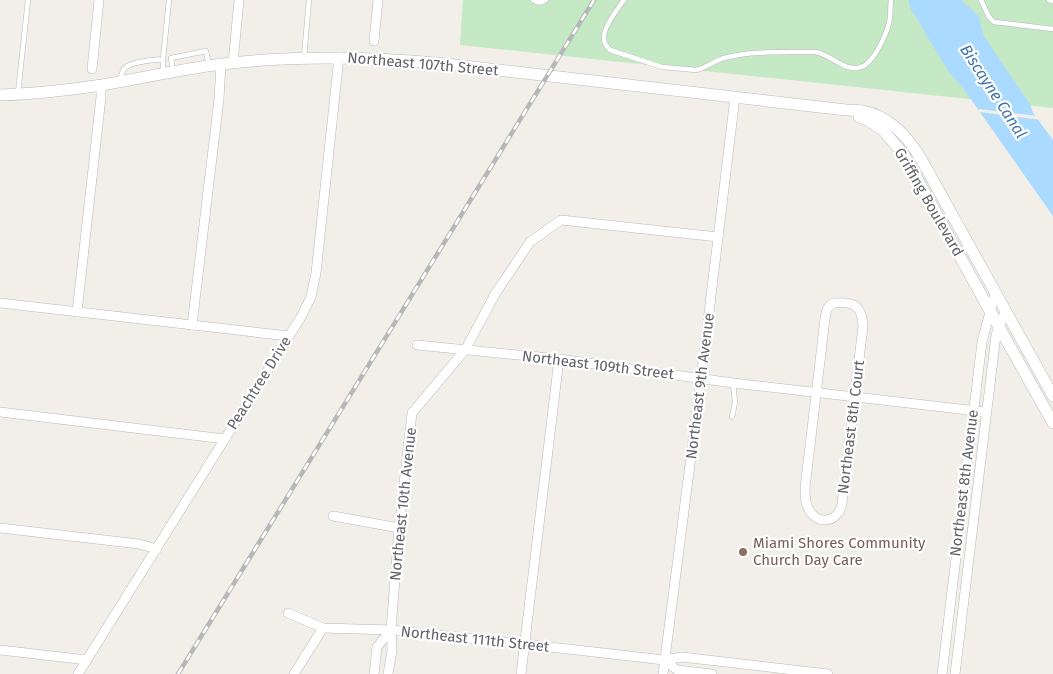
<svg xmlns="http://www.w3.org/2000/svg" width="1053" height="674" font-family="'Fira Sans',sans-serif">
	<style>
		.green { fill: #c5e8c5 }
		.water { fill: #aadaff }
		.pier { fill: #f1efe8 }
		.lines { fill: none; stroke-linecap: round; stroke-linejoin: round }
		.lane-casing { stroke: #b5b8bc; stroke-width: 5.5 }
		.street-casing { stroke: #b5b8bc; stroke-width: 10 }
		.secondary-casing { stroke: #b6babf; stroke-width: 12 }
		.lane { stroke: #fff; stroke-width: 4.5 }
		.street { stroke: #fff; stroke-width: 9 }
		.secondary { stroke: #fff; stroke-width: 11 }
		.rail-casing { stroke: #b6b7b8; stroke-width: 4.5 }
		.rail { stroke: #fff; stroke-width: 2.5; stroke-dasharray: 8; stroke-linecap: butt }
		.education-dot { fill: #8d6e63; stroke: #fff; stroke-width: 2 }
		.labels { text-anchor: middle; stroke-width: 4.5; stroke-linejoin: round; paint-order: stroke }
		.street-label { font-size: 15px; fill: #5f6368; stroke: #fff }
		.education-label { font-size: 15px; fill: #785e54; stroke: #fff; text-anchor: start }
		.water-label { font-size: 16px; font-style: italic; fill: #4174aa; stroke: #fff }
	</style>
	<rect width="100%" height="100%" fill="#f1efe8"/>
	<path class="green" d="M463,0H1053V108L460,45Z"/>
	<path class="water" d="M909,0H961L979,16L983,35L1030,104L1033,113L1053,140V216L963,88L949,72L925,33L916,16L911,10L909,3Z"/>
	<path class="pier" d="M979,109L1038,116L1041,120L979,112Z"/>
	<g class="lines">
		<g class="lane-casing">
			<g id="lane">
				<path d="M533,0C537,3 542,3 546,0"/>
				<path d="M624,0C618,8 602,30 604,39C604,43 607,47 610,50L662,67L696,70C706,68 714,61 724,58C746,52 770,52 792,52C800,52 808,52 815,52C831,54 845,73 861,67C874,63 886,35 889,23C891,15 890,8 891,0"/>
				<path d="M981,0L989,17L994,22L1053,29"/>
				<path d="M1049,0L1053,1"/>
				<path d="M304,57L309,0"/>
				<path d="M173,70L171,58L206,51L209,65"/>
				<path d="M163,73V59L169,0"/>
				<path d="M120,80C121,76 122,72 124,69C130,61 154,60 163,59"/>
				<path d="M18,93L28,0"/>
				<path d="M732,417L735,402L733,383"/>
			</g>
		</g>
		<g class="street-casing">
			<g id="street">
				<path d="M374,41L378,0"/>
				<path d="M233,63L239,0"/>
				<path d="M92,69L99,0"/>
				<path d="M0,303L288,336"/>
				<path d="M834,303C854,301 862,306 863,326L842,504C838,523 817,526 808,508C805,502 805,495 805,488L825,319C826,311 827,306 834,303Z"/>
				<path d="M77,312L101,97V85"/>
				<path d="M192,325L219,99L221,64"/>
				<path d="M417,345L559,359L733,383L986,412"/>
				<path d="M0,412L225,439"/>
				<path d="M333,516L399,528"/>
				<path d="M0,528L139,544L157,549"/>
				<path d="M288,613L323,628L391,630L524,644L664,660L682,657L828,674"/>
				<path d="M0,650L87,660"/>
				<path d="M664,660L677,670L712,674"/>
				<path d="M78,674L301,317L311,297L316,273L339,57"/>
				<path d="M294,674L323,628"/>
				<path d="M374,674L377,647L391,630"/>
				<path d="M388,674L392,650L391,630L399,528L412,413L465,350L495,294L530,242L561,220L718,237"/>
				<path d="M521,674L559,359"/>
				<path d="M663,674L701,379L735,97"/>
				<path d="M942,674L982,342L995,293"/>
				<path d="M955,674L996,335L1005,312"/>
			</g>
		</g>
		<g class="secondary-casing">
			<g id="secondary">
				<path d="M0,95C34,94 68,90 102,85C142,78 182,69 222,64C297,55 371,57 446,64L846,110C851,110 857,110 862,111C889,116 906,135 920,157L1053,396"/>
				<path d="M859,117L869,121L883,130L904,155L990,311L1053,423"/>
			</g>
		</g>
		<use href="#lane" class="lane"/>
		<use href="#street" class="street"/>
		<use href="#secondary" class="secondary"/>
		<g class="rail-casing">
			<path id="rail" d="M178,674L594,0"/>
		</g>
		<use href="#rail" class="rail"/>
	</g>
	<circle class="education-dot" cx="743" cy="552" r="5"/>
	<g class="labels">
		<g class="street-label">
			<text transform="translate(423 64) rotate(5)" y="5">Northeast 107th Street</text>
			<text transform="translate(929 202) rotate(60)" y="5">Griffing Boulevard</text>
			<text transform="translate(598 365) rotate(7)" y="5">Northeast 109th Street</text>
			<text transform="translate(259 383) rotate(-58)" y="5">Peachtree Drive</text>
			<text transform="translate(700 386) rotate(-83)" y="5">Northeast 9th Avenue</text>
			<text transform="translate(851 427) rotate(-83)" y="5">Northeast 8th Court</text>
			<text transform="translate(964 483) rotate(-83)" y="5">Northeast 8th Avenue</text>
			<text transform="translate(403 504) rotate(-84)" y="5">Northeast 10th Avenue</text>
			<text transform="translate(475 639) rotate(6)" y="5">Northeast 111th Street</text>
		</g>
		<g class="education-label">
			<text x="753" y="548">Miami Shores Community<tspan x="753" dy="17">Church Day Care</tspan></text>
		</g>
		<g class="water-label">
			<text transform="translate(994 91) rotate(57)" y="6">Biscayne Canal</text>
		</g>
	</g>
</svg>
